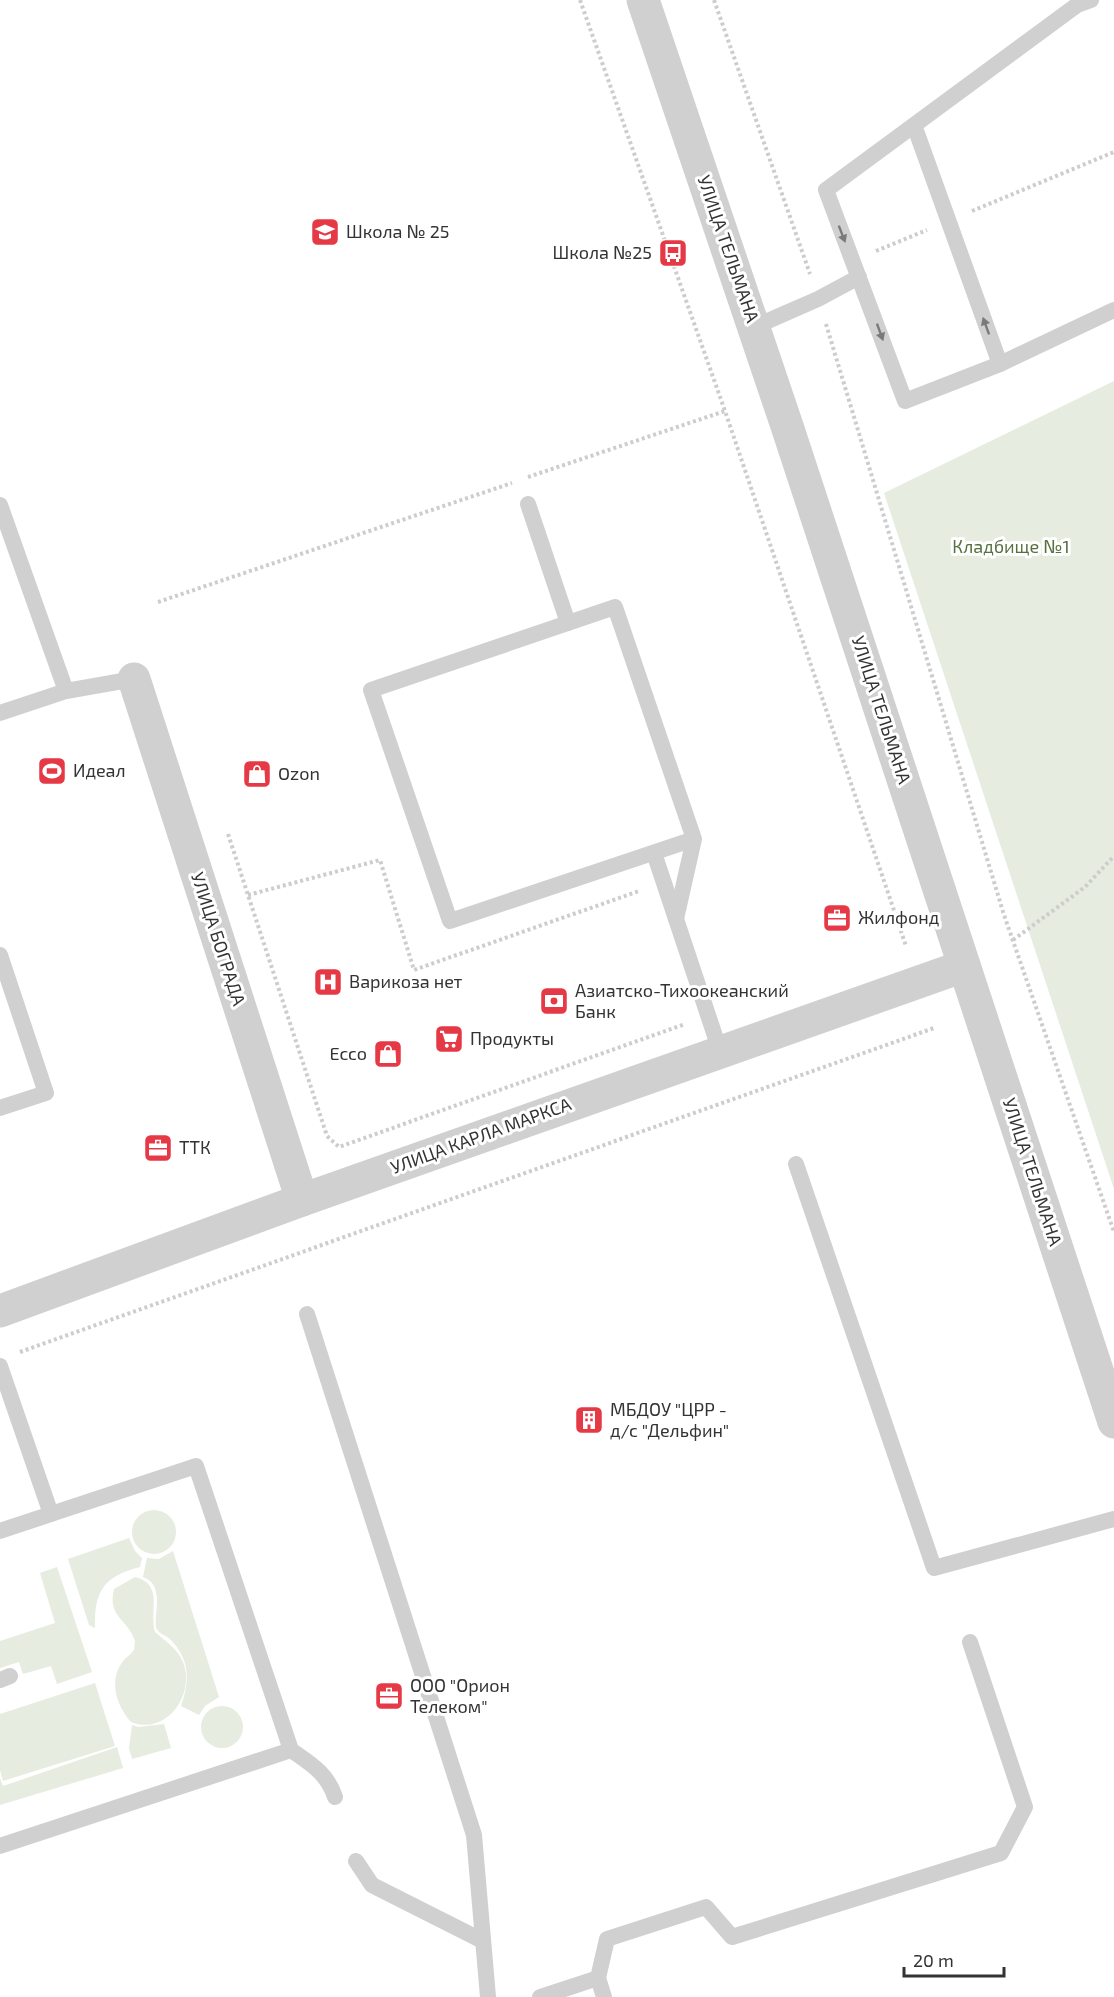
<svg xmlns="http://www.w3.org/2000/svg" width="1114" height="1997" font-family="'Exo 2',sans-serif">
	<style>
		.green { fill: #e6ecdf }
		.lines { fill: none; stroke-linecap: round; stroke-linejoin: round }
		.path { stroke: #cdcdcd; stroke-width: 4; stroke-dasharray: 3 3; stroke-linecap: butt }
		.service { stroke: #d0d0d0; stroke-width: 16 }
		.minor { stroke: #d0d0d0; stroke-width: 33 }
		.oneway { fill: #7a7a7a }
		.labels { text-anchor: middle; stroke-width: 6; stroke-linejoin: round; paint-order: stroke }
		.poi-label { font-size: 18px; fill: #333; stroke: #fff; text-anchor: start }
		.street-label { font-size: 18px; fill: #333; stroke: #fff }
		.park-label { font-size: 18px; fill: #56703f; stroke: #fff }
	</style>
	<rect width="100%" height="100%" fill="#fff"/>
	<g class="green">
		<path d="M1114,381V1189L884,493Z"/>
		<circle cx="154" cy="1532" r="22"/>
		<path d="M129,1538L135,1551L142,1558L140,1567C104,1576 94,1591 95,1628L89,1625L68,1559Z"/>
		<path d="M173,1551L219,1697L205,1706L199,1715L181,1706C190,1681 190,1660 171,1640C166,1635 160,1635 156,1628C154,1612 165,1585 143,1577L147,1558L159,1559Z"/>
		<path d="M57,1567L92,1672L57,1684L51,1666L23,1674L19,1662L0,1668V1641L55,1623L40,1573Z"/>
		<path d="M135,1577C164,1584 149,1611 155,1632C165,1641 178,1649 183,1662C196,1695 166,1736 131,1722C117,1706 109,1683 121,1664C124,1658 130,1656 134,1650L135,1641C128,1619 107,1617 114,1589Z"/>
		<path d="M95,1683L115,1746L3,1781L0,1770V1714Z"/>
		<circle cx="222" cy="1727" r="21"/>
		<path d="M164,1724L171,1748L132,1759L129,1748L132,1725L138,1727Z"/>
		<path d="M117,1747L123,1768L0,1805V1778L3,1786Z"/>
	</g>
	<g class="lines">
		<g class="path">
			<path d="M580,0L725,411L906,946"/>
			<path d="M714,0L810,274"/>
			<path d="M972,211L1114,152"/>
			<path d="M876,251L927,230"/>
			<path d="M826,324L1004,915L1114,1232"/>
			<path d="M528,477L725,411"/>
			<path d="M158,602L512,483"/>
			<path d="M228,834L327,1136L339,1147L685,1024"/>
			<path d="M248,895L380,860L414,970L639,891"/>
			<path d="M1013,940L1085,887L1114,856"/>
			<path d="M20,1352L934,1028"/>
		</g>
		<g class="service">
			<path d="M914,125L1000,364L905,401L826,190L1077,5L1091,0"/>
			<path d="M754,327L818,299L859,277"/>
			<path d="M1000,364L1114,310"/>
			<path d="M528,504L568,623"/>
			<path d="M0,505L66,691"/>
			<path d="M0,713L66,691L134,679"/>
			<path d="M654,853L720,1051"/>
			<path d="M676,919L694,839L615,607L371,690L450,921L694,839"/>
			<path d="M0,955L46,1093L0,1108"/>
			<path d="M796,1164L934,1568L1114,1519"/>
			<path d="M307,1314L474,1835L488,1997"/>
			<path d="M0,1366L51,1514L0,1531"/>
			<path d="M0,1680L10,1676"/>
			<path d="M291,1750C311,1764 327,1773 335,1797"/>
			<path d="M0,1846L291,1750L196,1466L51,1514"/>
			<path d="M356,1861L372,1885L483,1941"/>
			<path d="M598,1978L604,1997"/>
			<path d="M540,1997L598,1978L607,1939L706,1907L732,1937L1001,1853L1025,1807L970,1642"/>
		</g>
		<g class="minor">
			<path d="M643,0L787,426L1114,1422"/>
			<path d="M134,679L302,1200"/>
			<path d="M0,1311L302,1200L964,966"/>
		</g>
	</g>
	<defs><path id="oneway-solid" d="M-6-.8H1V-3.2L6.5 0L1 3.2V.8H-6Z" transform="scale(1.5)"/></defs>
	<g class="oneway">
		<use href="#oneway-solid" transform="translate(842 234) rotate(69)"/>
		<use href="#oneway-solid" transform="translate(986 326) rotate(-110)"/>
		<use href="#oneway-solid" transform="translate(880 332) rotate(70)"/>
	</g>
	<defs>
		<g id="school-square" transform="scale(1.5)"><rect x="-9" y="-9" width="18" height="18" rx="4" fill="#e63946" stroke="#fff"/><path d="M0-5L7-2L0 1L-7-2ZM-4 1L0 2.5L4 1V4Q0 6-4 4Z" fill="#fff"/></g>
		<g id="bus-square" transform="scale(1.5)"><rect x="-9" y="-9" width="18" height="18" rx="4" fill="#e63946" stroke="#fff"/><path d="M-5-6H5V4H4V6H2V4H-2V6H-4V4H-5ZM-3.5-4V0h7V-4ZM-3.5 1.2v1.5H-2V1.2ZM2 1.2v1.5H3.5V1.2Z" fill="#fff"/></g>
		<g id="stadium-square" transform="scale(1.5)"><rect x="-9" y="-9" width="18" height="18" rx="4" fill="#e63946" stroke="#fff"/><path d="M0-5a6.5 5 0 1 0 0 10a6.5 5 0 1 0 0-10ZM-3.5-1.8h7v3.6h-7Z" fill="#fff"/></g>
		<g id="shop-square" transform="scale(1.5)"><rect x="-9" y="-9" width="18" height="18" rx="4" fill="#e63946" stroke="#fff"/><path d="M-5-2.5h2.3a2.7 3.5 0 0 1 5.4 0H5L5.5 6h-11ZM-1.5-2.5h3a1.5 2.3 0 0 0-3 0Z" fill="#fff"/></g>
		<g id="office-square" transform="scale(1.5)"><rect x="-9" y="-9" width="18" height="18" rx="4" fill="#e63946" stroke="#fff"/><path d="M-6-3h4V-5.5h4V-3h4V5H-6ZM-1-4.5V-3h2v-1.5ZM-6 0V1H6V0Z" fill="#fff"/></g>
		<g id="hospital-square" transform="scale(1.5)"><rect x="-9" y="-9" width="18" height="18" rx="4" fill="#e63946" stroke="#fff"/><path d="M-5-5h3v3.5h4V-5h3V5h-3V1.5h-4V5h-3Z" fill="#fff"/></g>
		<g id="bank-square" transform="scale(1.5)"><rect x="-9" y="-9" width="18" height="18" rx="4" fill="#e63946" stroke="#fff"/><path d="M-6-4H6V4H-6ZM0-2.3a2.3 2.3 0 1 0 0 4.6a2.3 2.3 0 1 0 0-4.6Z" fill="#fff"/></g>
		<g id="supermarket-square" transform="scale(1.5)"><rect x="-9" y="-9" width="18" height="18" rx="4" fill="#e63946" stroke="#fff"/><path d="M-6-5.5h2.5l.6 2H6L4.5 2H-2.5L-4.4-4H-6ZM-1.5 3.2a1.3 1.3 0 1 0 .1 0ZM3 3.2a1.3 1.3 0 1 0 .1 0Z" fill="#fff"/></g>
		<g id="building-square" transform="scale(1.5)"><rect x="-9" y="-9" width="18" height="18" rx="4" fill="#e63946" stroke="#fff"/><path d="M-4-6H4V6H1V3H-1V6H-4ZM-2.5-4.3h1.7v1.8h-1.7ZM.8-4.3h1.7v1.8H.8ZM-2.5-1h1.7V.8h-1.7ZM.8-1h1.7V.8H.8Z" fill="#fff"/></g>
	</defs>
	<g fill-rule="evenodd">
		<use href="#school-square" x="325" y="232"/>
		<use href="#bus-square" x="673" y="253"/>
		<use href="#stadium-square" x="52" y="771"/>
		<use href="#shop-square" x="257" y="774"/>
		<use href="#office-square" x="837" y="918"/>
		<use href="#hospital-square" x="328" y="982"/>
		<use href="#bank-square" x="554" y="1001"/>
		<use href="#supermarket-square" x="449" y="1039"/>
		<use href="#shop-square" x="388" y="1054"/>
		<use href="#office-square" x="158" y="1148"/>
		<use href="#building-square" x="589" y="1420"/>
		<use href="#office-square" x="389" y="1696"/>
	</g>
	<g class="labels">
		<g class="poi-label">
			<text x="346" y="238">Школа № 25</text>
			<text x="652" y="259" text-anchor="end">Школа №25</text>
			<text x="73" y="777">Идеал</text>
			<text x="278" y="780">Ozon</text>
			<text x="858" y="924">Жилфонд</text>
			<text x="349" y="988">Варикоза нет</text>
			<text x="575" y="997">Азиатско-Тихоокеанский<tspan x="575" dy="21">Банк</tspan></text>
			<text x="470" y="1045">Продукты</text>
			<text x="367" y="1060" text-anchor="end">Ecco</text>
			<text x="179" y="1154">ТТК</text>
			<text x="610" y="1416">МБДОУ "ЦРР -<tspan x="610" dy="21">д/с "Дельфин"</tspan></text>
			<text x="410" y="1692">ООО "Орион<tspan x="410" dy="21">Телеком"</tspan></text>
		</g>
		<g class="street-label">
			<text transform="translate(728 249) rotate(71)" y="6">УЛИЦА ТЕЛЬМАНА</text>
			<text transform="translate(881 710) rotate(72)" y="6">УЛИЦА ТЕЛЬМАНА</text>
			<text transform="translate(218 939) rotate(72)" y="6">УЛИЦА БОГРАДА</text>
			<text transform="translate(481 1136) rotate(-20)" y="6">УЛИЦА КАРЛА МАРКСА</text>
			<text transform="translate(1032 1172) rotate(72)" y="6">УЛИЦА ТЕЛЬМАНА</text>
		</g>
		<g class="park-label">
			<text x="1011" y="553">Кладбище №1</text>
		</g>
	</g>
	<path d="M904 1967v9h100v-9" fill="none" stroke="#333333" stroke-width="3"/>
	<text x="913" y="1967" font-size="18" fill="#333333" stroke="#ffffff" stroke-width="4.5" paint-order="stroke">20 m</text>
</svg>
